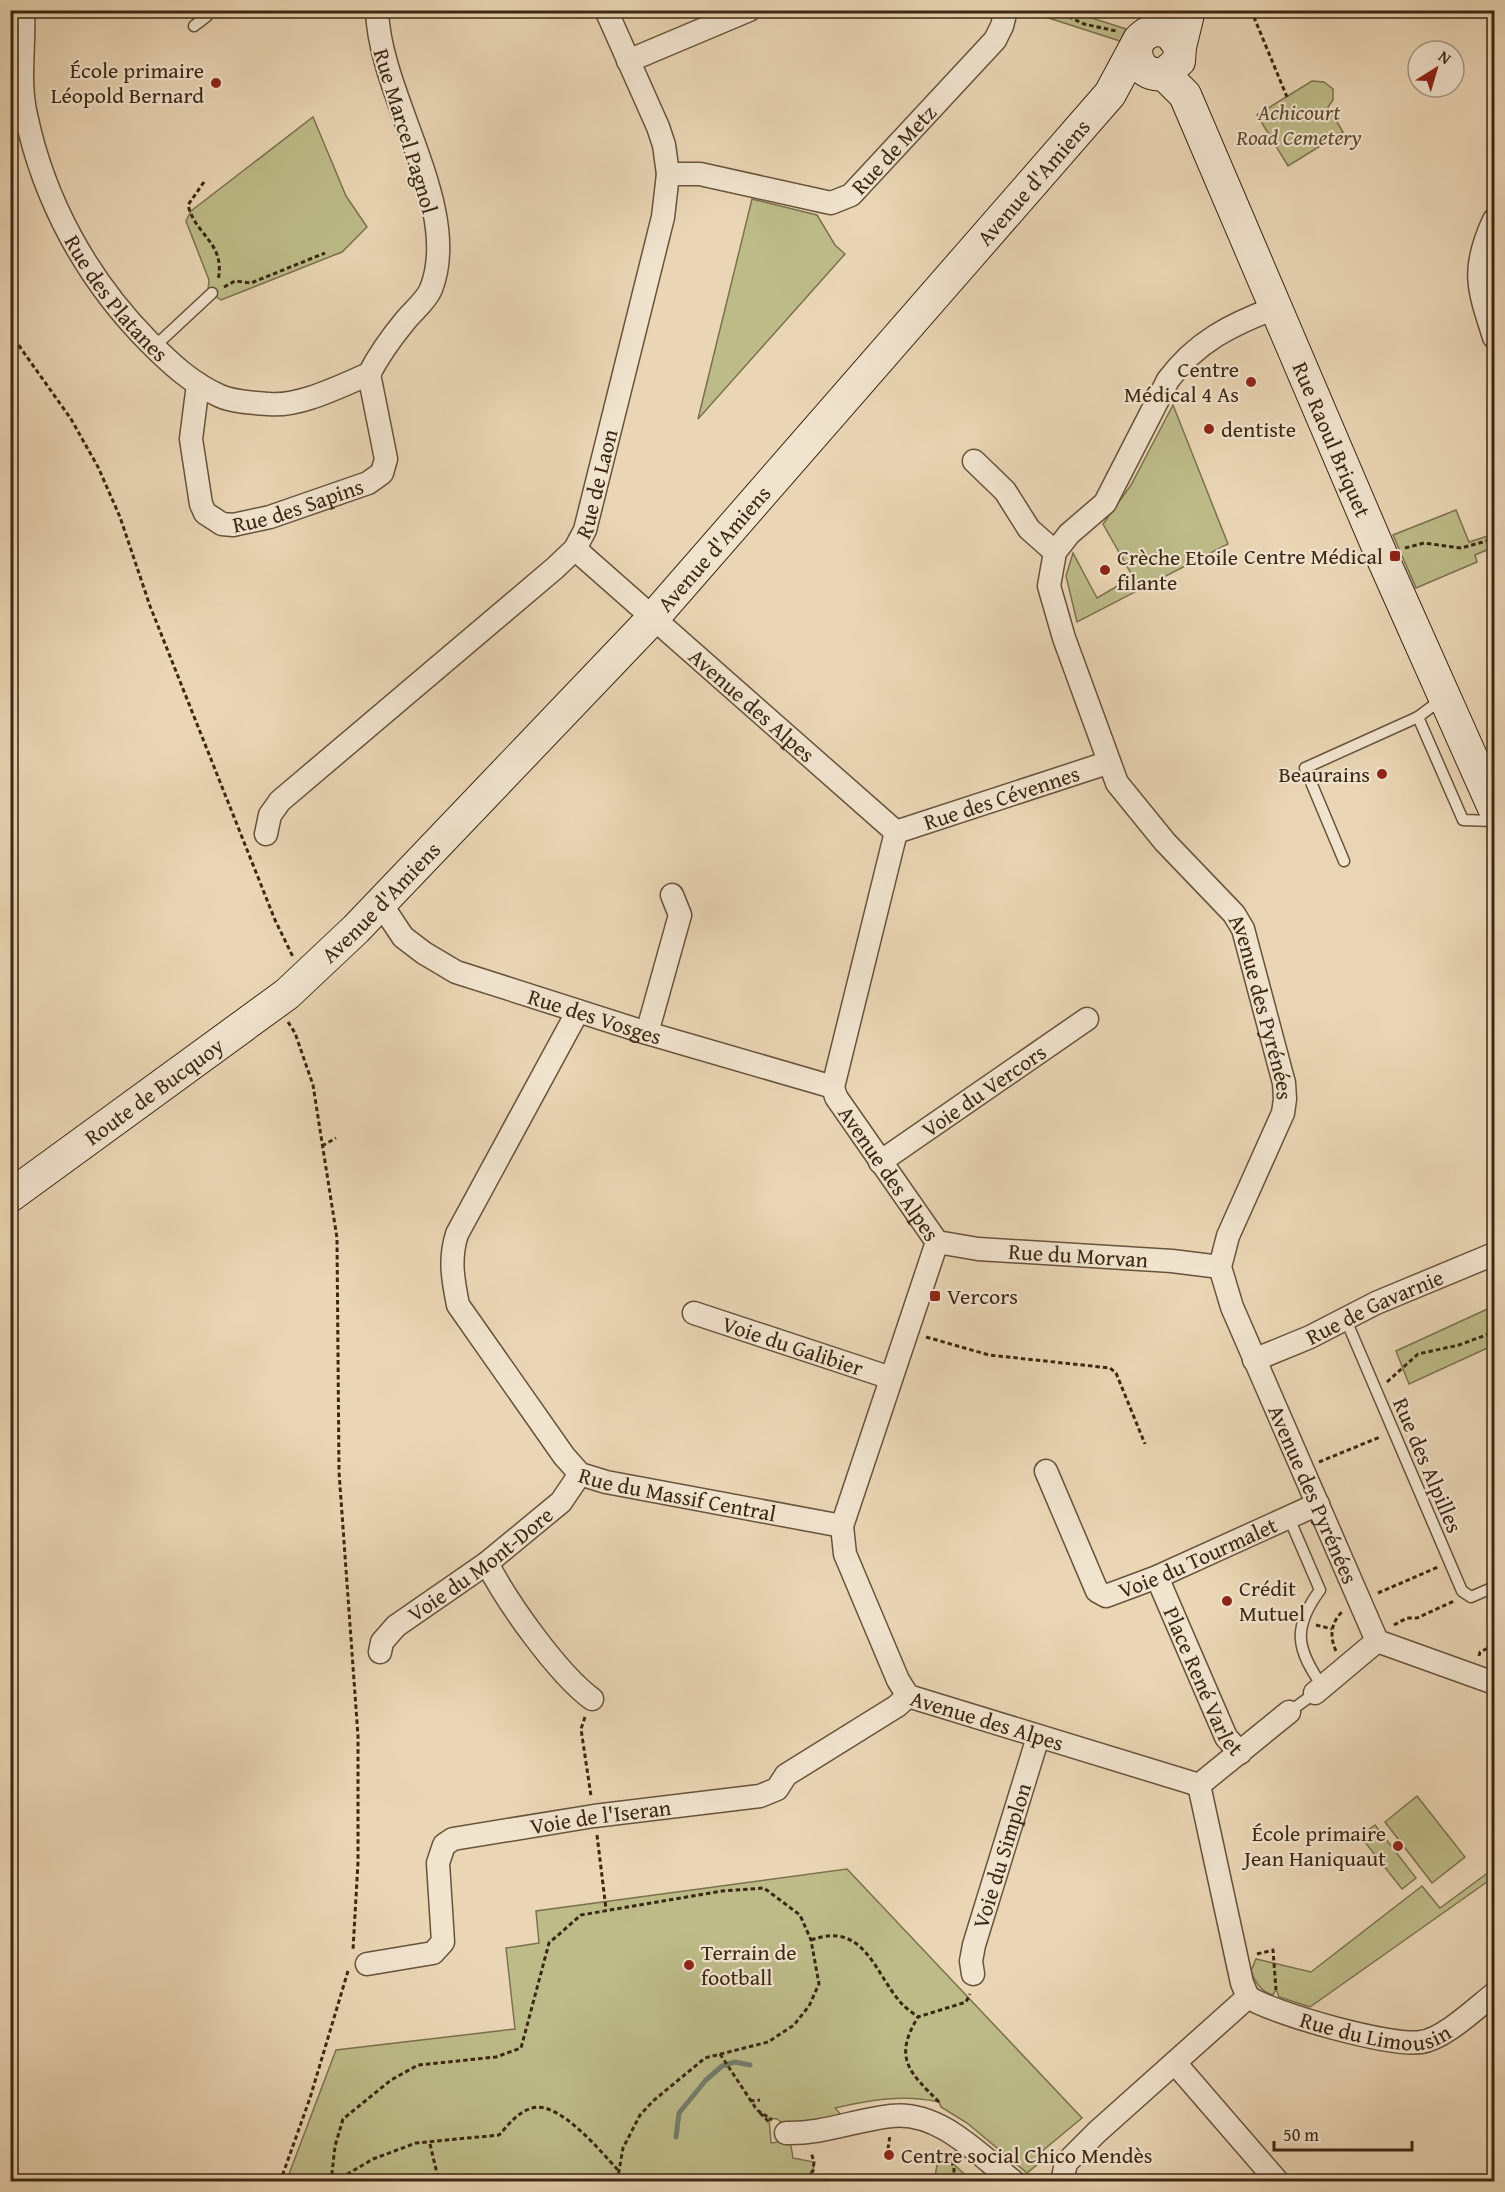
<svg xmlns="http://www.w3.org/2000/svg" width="1505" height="2192" font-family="'Gentium Book Plus',serif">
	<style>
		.green { fill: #bdbc89; stroke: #7c724e; stroke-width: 1.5 }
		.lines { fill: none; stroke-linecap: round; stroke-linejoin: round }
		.stream { stroke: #737f6d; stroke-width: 5 }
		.lane-casing { stroke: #68533b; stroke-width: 13 }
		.street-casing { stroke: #68533b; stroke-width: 25 }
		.secondary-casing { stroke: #3c2712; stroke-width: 34 }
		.path { stroke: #3c2712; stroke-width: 3; stroke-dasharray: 4.5 3; stroke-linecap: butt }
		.lane { stroke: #f1e4cf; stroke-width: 10 }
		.street { stroke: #f1e4cf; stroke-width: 22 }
		.secondary { stroke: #f1e4cf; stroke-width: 32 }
		.poi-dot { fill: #8f2418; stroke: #f1e4cf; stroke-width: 2 }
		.labels { text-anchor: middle; stroke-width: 4.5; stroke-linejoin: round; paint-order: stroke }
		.poi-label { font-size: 22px; fill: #3c2712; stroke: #f1e4cf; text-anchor: start }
		.park-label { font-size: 22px; font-style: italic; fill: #5c4c30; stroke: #f1e4cf }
		.street-label { font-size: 22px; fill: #3c2712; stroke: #f1e4cf }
	</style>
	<rect width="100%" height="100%" fill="#ead6b5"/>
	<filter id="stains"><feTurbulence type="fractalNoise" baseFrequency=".00333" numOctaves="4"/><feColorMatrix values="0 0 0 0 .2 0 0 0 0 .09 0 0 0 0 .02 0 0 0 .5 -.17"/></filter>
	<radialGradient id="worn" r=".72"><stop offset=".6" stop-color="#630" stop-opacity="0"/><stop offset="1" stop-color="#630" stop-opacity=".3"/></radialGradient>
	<g class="green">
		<path d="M1027,11H1070L1126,29L1120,41Z"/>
		<path d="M1312,81L1324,82L1333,89V100L1328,107L1343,132L1288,166L1257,115Z"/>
		<path d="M313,117L346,196L367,227L342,252L221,300L208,291L209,280L186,221L191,211Z"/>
		<path d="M752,199L817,215L835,245L845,254L698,419Z"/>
		<path d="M1173,405L1228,544L1077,622L1066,576L1073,553L1097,598L1133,577L1103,524L1131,485Z"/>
		<path d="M1456,510L1469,542L1494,534V547L1475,555L1477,562L1416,588L1393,535Z"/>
		<path d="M1494,1306V1345L1409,1384L1396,1351Z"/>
		<path d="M1417,1796L1465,1857L1432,1883L1385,1822Z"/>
		<path d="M1375,1825L1416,1878L1402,1889L1360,1836Z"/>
		<path d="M847,1869L1082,2118L1041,2152L1043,2160L1027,2173L967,2123L941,2107L939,2102C904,2094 869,2100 835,2108L843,2117L786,2126L777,2119L769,2118L771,2143L787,2141L791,2146L793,2158L814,2162L813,2171L799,2181L286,2182L336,2050L515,2029L506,1948L539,1943L536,1911Z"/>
		<path d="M1493,1869L1494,1877L1310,2007L1279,1997L1276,1989L1273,1995C1261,1992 1255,1982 1251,1971L1256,1959L1311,1972L1422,1886L1440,1908Z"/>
		<path d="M938,2160H949L972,2181H939V2177L935,2176Z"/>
	</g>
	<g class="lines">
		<path class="stream" d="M676,2137L679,2113L706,2080L722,2066L735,2062L750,2065"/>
		<g class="lane-casing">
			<g id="lane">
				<path d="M194,26L207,16V10"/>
				<path d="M154,347L212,293"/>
				<path d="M1442,699L1418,717L1463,820L1494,821"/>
				<path d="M1344,861L1305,768L1418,717"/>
				<path d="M1342,1322L1349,1327L1462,1591L1471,1597L1494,1587"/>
				<path d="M1289,1518L1320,1590C1292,1628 1296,1649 1323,1687"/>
				<path d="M1289,1712L1315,1693"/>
			</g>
		</g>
		<g class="street-casing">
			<g id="street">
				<path id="s1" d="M23,10C25,45 18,81 26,115C44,201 87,279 148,341C170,363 191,383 220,396C233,402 255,403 269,404C300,407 340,386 369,374"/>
				<path d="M628,61L749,10"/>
				<path id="s2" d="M668,174H700L831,203L851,195L995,40L1002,26L1006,10"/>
				<path d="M1494,220C1471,269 1478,288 1494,337"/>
				<path id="s3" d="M1275,308C1232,324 1196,342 1168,380L1105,503L1069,534L1055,552L1049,586L1064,638L1117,783L1165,842L1234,914L1243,929L1284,1083L1285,1099L1283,1113L1228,1236L1220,1267L1232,1307L1377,1641L1494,1683"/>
				<path d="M369,374C379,355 391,338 405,321C413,311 426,301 431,289C463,208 379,96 377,10"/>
				<path id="s4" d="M198,384L191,439L201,504L205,513L222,524L233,525L270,517L368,483L382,473L386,459L369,374"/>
				<path d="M974,461L1005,491L1029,529L1055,552"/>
				<path id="s5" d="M575,549L896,832"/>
				<path id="s6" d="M896,832L833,1087L836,1097L937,1242"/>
				<path id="s7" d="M896,832L1107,763"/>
				<path id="s8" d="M266,834L270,815L280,801L555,568L575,549L585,530L663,217L668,174L664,145L658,127L606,10"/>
				<path id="s9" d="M381,904L403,937L424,953L456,972L647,1033L833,1087"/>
				<path id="s10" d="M578,1011L457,1234C449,1259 453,1280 458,1305L564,1456L580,1474L606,1482L842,1526"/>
				<path d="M647,1033L680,915L672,895"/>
				<path id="s11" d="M880,1162L1087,1019"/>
				<path id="s12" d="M937,1242L842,1526L845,1554L898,1680L908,1696L1199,1785"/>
				<path id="s13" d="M937,1242L978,1249L1172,1261L1220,1267"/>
				<path id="s14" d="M694,1313L891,1378"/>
				<path id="s15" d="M1254,1360L1310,1337L1376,1303L1494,1254"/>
				<path id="s16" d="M1046,1471L1097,1591L1106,1596L1157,1577L1318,1504"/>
				<path d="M487,1563C507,1602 557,1673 592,1699"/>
				<path id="s17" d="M1157,1577L1226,1737L1240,1753"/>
				<path id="s18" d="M380,1652L382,1642L396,1626L487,1563L561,1502L580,1474"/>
				<path d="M1315,1693L1377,1641"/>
				<path d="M1199,1785L1242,1983L1248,1997"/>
				<path d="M1199,1785L1289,1712"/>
				<path id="s19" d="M367,1964L433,1953L443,1942L438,1863L444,1845L453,1839L594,1816L760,1796L777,1789L786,1775L897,1706L908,1696"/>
				<path id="s20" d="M973,1974L971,1961L974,1945L1038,1737"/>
				<path id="s21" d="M1248,1997C1274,2014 1392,2047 1421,2042C1444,2039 1476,2008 1494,1994"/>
				<path d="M1175,2063L1278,2182"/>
				<path d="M786,2133C823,2134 855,2120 891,2116C939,2110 979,2155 1014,2182"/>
				<path d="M1062,2182L1066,2163L1097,2132L1248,1997"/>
			</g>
		</g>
		<g class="secondary-casing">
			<g id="secondary">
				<path d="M1180,47L1189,10"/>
				<path id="s22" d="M1164,74L1185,95L1383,559L1494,808"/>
				<path id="s23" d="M10,1196L287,994L356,929L654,617L1110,94L1139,40C1148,30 1157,28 1170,33L1180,47L1179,61L1164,74C1146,77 1133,63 1137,45"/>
			</g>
		</g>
		<g class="path">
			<path d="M1055,10L1084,24L1116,31"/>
			<path d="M1251,10L1287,97"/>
			<path d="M204,182L188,205C196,237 226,242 218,281"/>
			<path d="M224,287L235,281L251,283L325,253"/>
			<path d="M10,333L71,419L98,467L120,517L150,606L275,920L293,957"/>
			<path d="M1405,548L1424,543L1461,548L1494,539"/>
			<path d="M288,1022L295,1033L313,1085L337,1238L339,1472L358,1736V1862L353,1950"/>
			<path d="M322,1146L336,1138"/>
			<path d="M926,1337L989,1355L1110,1368L1116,1373L1145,1444"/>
			<path d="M1387,1382L1418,1354L1459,1345L1494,1332"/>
			<path d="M1319,1462L1380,1437"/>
			<path d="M1378,1593L1438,1567"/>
			<path d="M1316,1625L1332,1629"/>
			<path d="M1394,1625L1407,1618H1417L1454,1601"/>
			<path d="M1336,1651C1329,1636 1331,1622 1343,1611"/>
			<path d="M1479,1656L1480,1652L1494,1645"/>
			<path d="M585,1717L581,1729L591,1796"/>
			<path d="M597,1835L606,1909"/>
			<path d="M811,1940C866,1920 875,1976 903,2005C907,2009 913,2013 918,2017"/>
			<path d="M1257,1954L1273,1950L1276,1990"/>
			<path d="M720,2054L757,2110L772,2120"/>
			<path d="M750,2101L760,2100"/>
			<path d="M939,2102C909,2072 893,2058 918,2017L966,2002L970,1994"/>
			<path d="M760,2113L770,2123"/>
			<path d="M430,2144L439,2182"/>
			<path d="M888,2149L890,2135"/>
			<path d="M947,2155L954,2167V2182"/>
			<path d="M280,2182L310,2098L348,1971"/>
			<path d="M331,2182L335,2146L343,2119L391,2080L418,2065L496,2057L521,2048L549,1943L581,1915L722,1891L764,1888L800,1915L811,1940L819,1984L809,2006L794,2025L768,2042L705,2058L653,2101L640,2115L623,2148L617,2182"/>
			<path d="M334,2182L373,2159L416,2143L499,2135C509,2124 518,2112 532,2108C559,2100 601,2152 618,2170"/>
			<path d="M799,2182L813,2171L814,2162L811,2152"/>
		</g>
		<use href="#lane" class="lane"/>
		<use href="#street" class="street"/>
		<use href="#secondary" class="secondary"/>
	</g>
	<g class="poi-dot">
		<circle cx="216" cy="83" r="6"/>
		<circle cx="1251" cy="382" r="6"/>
		<circle cx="1209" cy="429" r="6"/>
		<rect x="1389" y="550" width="12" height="12" rx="3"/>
		<circle cx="1105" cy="570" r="6"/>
		<circle cx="1382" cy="774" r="6"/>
		<rect x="929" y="1290" width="12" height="12" rx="3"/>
		<circle cx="1227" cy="1601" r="6"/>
		<circle cx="1398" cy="1846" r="6"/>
		<circle cx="689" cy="1965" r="6"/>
		<circle cx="889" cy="2155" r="6"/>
	</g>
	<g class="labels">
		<g class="poi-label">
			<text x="204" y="78" text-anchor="end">École primaire<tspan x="204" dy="25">Léopold Bernard</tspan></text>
			<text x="1239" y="377" text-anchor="end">Centre<tspan x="1239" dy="25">Médical 4 As</tspan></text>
			<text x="1221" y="437">dentiste</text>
			<text x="1383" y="564" text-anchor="end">Centre Médical</text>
			<text x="1117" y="565">Crèche Etoile<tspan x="1117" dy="25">filante</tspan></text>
			<text x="1370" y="782" text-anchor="end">Beaurains</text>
			<text x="947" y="1304">Vercors</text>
			<text x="1239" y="1596">Crédit<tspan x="1239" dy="25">Mutuel</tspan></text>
			<text x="1386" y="1841" text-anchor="end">École primaire<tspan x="1386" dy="25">Jean Haniquaut</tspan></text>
			<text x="701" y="1960">Terrain de<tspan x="701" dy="25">football</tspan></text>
			<text x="901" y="2163">Centre social Chico Mendès</text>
		</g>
		<g class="park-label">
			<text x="1299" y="120">Achicourt<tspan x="1299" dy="25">Road Cemetery</tspan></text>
		</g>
		<g class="street-label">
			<text transform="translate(406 131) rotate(73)" y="8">Rue Marcel Pagnol</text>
			<text dy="8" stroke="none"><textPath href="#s2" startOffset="250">Rue de Metz</textPath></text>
			<text dy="8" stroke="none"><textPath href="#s23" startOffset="1446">Avenue d'Amiens</textPath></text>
			<text dy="8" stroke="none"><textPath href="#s1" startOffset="312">Rue des Platanes</textPath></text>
			<text dy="8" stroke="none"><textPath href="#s22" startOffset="404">Rue Raoul Briquet</textPath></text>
			<text dy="8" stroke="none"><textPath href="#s8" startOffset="494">Rue de Laon</textPath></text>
			<text dy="8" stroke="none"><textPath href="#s4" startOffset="230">Rue des Sapins</textPath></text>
			<text dy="8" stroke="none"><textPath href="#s23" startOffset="960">Avenue d'Amiens</textPath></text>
			<text dy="8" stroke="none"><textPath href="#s5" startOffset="236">Avenue des Alpes</textPath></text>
			<text dy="8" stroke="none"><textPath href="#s7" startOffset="111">Rue des Cévennes</textPath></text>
			<text dy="8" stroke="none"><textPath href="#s23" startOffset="474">Avenue d'Amiens</textPath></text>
			<text dy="8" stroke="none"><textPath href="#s3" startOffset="856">Avenue des Pyrénées</textPath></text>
			<text dy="8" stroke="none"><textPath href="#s9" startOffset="249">Rue des Vosges</textPath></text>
			<text dy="8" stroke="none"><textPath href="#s11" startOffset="126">Voie du Vercors</textPath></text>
			<text dy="8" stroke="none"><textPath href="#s23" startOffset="178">Route de Bucquoy</textPath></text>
			<text dy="8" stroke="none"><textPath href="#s6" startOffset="366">Avenue des Alpes</textPath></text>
			<text dy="8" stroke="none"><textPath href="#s13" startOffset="142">Rue du Morvan</textPath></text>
			<text dy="8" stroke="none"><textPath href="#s15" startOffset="132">Rue de Gavarnie</textPath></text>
			<text dy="8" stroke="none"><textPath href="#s14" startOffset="104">Voie du Galibier</textPath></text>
			<text transform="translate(1428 1465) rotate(67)" y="8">Rue des Alpilles</text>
			<text dy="8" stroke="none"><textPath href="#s10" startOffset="634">Rue du Massif Central</textPath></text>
			<text dy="8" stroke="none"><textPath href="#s3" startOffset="1378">Avenue des Pyrénées</textPath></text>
			<text dy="8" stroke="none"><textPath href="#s16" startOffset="240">Voie du Tourmalet</textPath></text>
			<text dy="8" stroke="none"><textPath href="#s18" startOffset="136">Voie du Mont-Dore</textPath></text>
			<text dy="8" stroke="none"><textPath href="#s17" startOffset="114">Place René Varlet</textPath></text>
			<text dy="8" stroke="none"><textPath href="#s12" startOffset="566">Avenue des Alpes</textPath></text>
			<text dy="8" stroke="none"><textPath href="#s19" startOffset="340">Voie de l'Iseran</textPath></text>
			<text dy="8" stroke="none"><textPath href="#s20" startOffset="123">Voie du Simplon</textPath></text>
			<text dy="8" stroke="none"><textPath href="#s21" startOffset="134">Rue du Limousin</textPath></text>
		</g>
	</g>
	<rect width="1505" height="2192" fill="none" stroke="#ead6b5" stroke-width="36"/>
	<rect x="12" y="12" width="1481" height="2168" fill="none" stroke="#3c2712" stroke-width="3"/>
	<rect x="18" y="18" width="1469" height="2156" fill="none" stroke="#3c2712" stroke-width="1.5"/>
	<g transform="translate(1436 69) rotate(37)"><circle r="28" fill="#f1e4cf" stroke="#a99883" stroke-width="1.5"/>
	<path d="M0-4.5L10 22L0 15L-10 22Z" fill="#8f2418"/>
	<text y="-9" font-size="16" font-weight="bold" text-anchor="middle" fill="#3c2712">N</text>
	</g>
	<path d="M1274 2141v9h138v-9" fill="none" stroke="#3c2712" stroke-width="3"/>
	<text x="1283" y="2141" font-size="18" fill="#3c2712" stroke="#f1e4cf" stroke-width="4.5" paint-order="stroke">50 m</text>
	<rect width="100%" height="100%" filter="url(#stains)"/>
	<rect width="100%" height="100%" fill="url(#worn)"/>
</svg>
